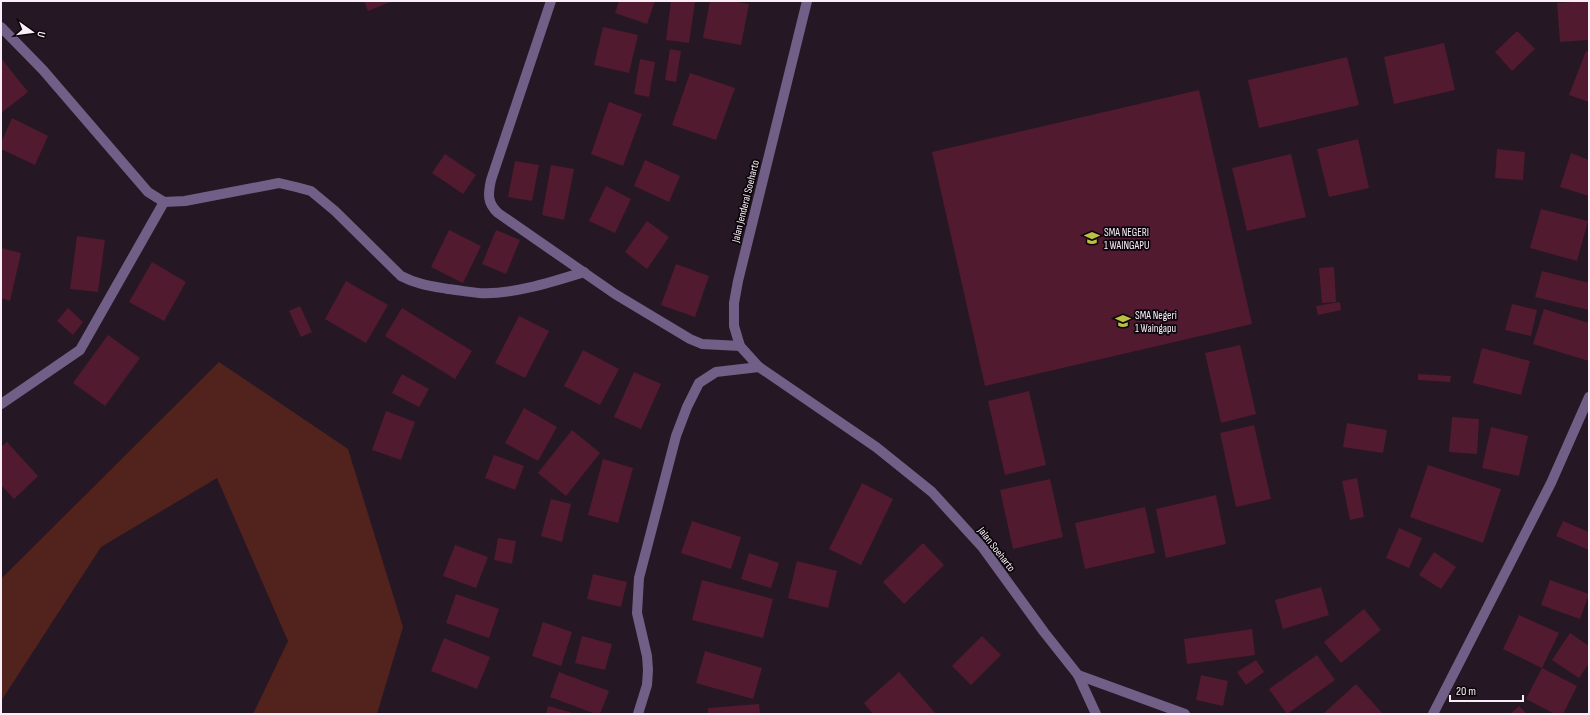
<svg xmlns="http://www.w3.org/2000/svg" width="1590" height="715" font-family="'Sofia Sans Condensed',sans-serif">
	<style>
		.green { fill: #52221d }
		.building { fill: #511a2e }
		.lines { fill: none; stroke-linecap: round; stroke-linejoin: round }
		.service { stroke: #725f87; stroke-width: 10 }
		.minor { stroke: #725f87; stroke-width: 10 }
		.tertiary { stroke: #725f87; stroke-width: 10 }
		.labels { text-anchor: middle; stroke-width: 3.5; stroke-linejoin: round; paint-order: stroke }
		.street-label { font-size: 11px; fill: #faeff8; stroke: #0b060a }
		.poi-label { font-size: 11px; fill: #faeff8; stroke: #0b060a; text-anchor: start }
	</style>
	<rect width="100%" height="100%" fill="#261724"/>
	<path class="green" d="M219,362L348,449L403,627L377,714H253L288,641L217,478L101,547L1,701V579Z"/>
	<g class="building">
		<path d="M364,1H393L368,11Z"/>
		<path d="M619,1H655L647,24L615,13Z"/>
		<path d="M671,1L695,2L689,43L666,40Z"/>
		<path d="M710,1H731L749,4L741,45L703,38Z"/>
		<path d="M1589,1V40L1560,42L1557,3Z"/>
		<path d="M603,27L638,35L629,73L594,65Z"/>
		<path d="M1517,31L1535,49L1512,71L1495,52Z"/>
		<path d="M1444,43L1455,90L1394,104L1384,57Z"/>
		<path d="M670,49L681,51L676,82L665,80Z"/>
		<path d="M1586,51L1589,52V102L1569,95Z"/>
		<path d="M1347,57L1359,105L1259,128L1248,80Z"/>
		<path d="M1,58L28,92L1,113Z"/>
		<path d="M640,59L655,62L649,97L634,94Z"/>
		<path d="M690,73L735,88L716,140L672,125Z"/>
		<path d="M1199,90L1252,324L985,386L932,152Z"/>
		<path d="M609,102L642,114L623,166L591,154Z"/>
		<path d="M12,118L48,136L35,165L1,149V143Z"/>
		<path d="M1358,139L1369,188L1329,197L1317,149Z"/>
		<path d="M1497,149L1525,152L1523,180L1495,178Z"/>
		<path d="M1571,153L1589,160V196L1560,187Z"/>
		<path d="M445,154L476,175L463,194L432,173Z"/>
		<path d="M1291,154L1306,217L1247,231L1232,168Z"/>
		<path d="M645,160L680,176L669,202L634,186Z"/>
		<path d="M515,161L539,165L532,201L508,197Z"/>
		<path d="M551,165L574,169L564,220L542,215Z"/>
		<path d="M606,186L631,199L615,233L589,221Z"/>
		<path d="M1541,209L1588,221L1577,261L1530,248Z"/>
		<path d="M647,221L669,237L647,269L625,252Z"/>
		<path d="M449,230L481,246L463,283L431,267Z"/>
		<path d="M496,230L520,240L506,274L482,264Z"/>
		<path d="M77,236L105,240L98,292L70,289Z"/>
		<path d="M1,248L21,253L10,301L1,298Z"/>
		<path d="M152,262L186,282L164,321L129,302Z"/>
		<path d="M676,264L709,276L695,317L661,305Z"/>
		<path d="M1334,267L1336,302L1322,303L1319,268Z"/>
		<path d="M1542,271L1589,283V310L1535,297Z"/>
		<path d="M346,281L388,305L366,343L325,319Z"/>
		<path d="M1340,302L1341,310L1318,315L1316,306Z"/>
		<path d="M1512,304L1537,310L1531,336L1505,330Z"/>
		<path d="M300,306L312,332L301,337L289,311Z"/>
		<path d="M68,308L83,322L73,335L57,321Z"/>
		<path d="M402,308L472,351L455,379L385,336Z"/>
		<path d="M1544,309L1589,323V361L1533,344Z"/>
		<path d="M519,316L549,331L525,378L495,363Z"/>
		<path d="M108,335L140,358L105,406L73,383Z"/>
		<path d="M1240,345L1256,414L1221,423L1205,353Z"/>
		<path d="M1482,348L1530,361L1521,395L1473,383Z"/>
		<path d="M583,350L619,369L600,405L564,386Z"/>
		<path d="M634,372L661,384L641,429L614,417Z"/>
		<path d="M402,374L429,389L419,407L392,393Z"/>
		<path d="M1418,374L1451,376L1450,382L1418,380Z"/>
		<path d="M1029,391L1046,465L1005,475L988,401Z"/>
		<path d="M524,408L557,427L538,461L505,443Z"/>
		<path d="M386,411L415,422L401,460L372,450Z"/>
		<path d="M1452,417L1479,419L1477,454L1449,452Z"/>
		<path d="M1347,423L1387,430L1383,453L1343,447Z"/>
		<path d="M1254,425L1271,499L1236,507L1220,433Z"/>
		<path d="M1491,427L1528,436L1519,476L1482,468Z"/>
		<path d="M572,430L600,453L566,496L538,473Z"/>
		<path d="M7,442L38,476L14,499L1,485V447Z"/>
		<path d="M494,455L524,466L515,490L485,478Z"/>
		<path d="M603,459L633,468L618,523L588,515Z"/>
		<path d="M1428,465L1501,489L1483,543L1410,517Z"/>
		<path d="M1357,478L1364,517L1350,520L1342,481Z"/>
		<path d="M1050,479L1063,537L1013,549L1000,490Z"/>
		<path d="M862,483L893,499L861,565L829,549Z"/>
		<path d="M1216,495L1226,544L1166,558L1156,509Z"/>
		<path d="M551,499L571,504L562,542L541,536Z"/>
		<path d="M1145,507L1155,553L1085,569L1075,523Z"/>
		<path d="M692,521L741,537L731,569L681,553Z"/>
		<path d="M1563,521L1589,532V550L1556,536Z"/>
		<path d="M1399,528L1422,538L1409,568L1386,558Z"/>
		<path d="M498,538L516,541L512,564L494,560Z"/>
		<path d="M923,543L944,565L904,604L883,582Z"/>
		<path d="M455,545L488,557L476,588L443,576Z"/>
		<path d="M1434,552L1456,567L1441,589L1419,575Z"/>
		<path d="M749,553L779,563L771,588L741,579Z"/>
		<path d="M797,561L837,571L828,608L788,598Z"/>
		<path d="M593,574L627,582L621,607L587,599Z"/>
		<path d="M702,580L773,599L763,638L692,620Z"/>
		<path d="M1550,580L1589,594L1580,619L1541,605Z"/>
		<path d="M1321,587L1329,615L1283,629L1275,600Z"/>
		<path d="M456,594L499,609L489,638L446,623Z"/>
		<path d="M1364,609L1381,630L1341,663L1324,642Z"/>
		<path d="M1519,615L1559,633L1542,668L1503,649Z"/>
		<path d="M543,622L572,632L561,666L532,656Z"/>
		<path d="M1252,629L1255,655L1187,664L1184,639Z"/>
		<path d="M1570,633L1589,646V663L1579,678L1552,660Z"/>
		<path d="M582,636L612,644L605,670L575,663Z"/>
		<path d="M982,636L1001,655L971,685L952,666Z"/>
		<path d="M444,638L490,657L477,689L431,671Z"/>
		<path d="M705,651L762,668L753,699L696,683Z"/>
		<path d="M1317,655L1335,680L1287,714L1269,689Z"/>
		<path d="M1256,660L1264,672L1246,685L1237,672Z"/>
		<path d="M1542,668L1577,686L1563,714H1555L1526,699Z"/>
		<path d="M559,672L609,691L600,714H596L550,697Z"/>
		<path d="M899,672L936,714H873L864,703Z"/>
		<path d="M1201,675L1228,681L1223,706L1196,700Z"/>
		<path d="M1356,684L1383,714H1323Z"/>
		<path d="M759,704L760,714H708V708Z"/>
		<path d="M548,706L576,714H546Z"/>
		<path d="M1519,706L1527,714H1510Z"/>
	</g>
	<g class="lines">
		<path class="service" d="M1,404L80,350L164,202"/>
		<g class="minor">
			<path d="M551,1L491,180C488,194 487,203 498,213L615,294L690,339L702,344L740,346"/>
			<path d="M1,27L43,70L148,192L164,202L185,201L279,183L296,187L311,191L335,211L401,276C416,284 431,286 448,289C458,290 468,292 479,293C512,295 552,282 584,272"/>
			<path d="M1078,675L1096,714"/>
			<path d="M638,714L647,685L648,670L647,656L637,613L639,578L676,436L687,407L699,383L716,372L759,367"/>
			<path d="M1433,714L1551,483L1589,397"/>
		</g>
		<path class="tertiary" d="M807,1L738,281L734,303V326L740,346L759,367L876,447L932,492L983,548L1044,632L1078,675L1185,714"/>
	</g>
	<defs>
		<g id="school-bare" transform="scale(1.2)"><path d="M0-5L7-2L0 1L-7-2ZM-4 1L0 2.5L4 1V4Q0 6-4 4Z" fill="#bdbf43" stroke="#0b060a" stroke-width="2.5" paint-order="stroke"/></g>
	</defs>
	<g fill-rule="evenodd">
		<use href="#school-bare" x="1092" y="238"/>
		<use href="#school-bare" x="1123" y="321"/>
	</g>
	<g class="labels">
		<g class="street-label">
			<text transform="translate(745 201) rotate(-76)" y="4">Jalan Jenderal Soeharto</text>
			<text transform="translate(997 549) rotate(52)" y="4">Jalan Soeharto</text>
		</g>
		<g class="poi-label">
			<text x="1104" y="236">SMA NEGERI<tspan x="1104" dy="13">1 WAINGAPU</tspan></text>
			<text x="1135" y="319">SMA Negeri<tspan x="1135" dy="13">1 Waingapu</tspan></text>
		</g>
	</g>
	<rect width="1590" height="715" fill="none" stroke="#faeff8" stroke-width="4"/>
	<g transform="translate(32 32) rotate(104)" stroke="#0b060a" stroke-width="3" paint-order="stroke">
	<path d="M0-3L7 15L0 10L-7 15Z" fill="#faeff8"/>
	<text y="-6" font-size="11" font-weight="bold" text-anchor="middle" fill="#faeff8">U</text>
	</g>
	<path d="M1450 695v6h73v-6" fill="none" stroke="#faeff8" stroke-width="2"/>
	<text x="1456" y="695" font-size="12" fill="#faeff8" stroke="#0b060a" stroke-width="3" paint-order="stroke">20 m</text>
</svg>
